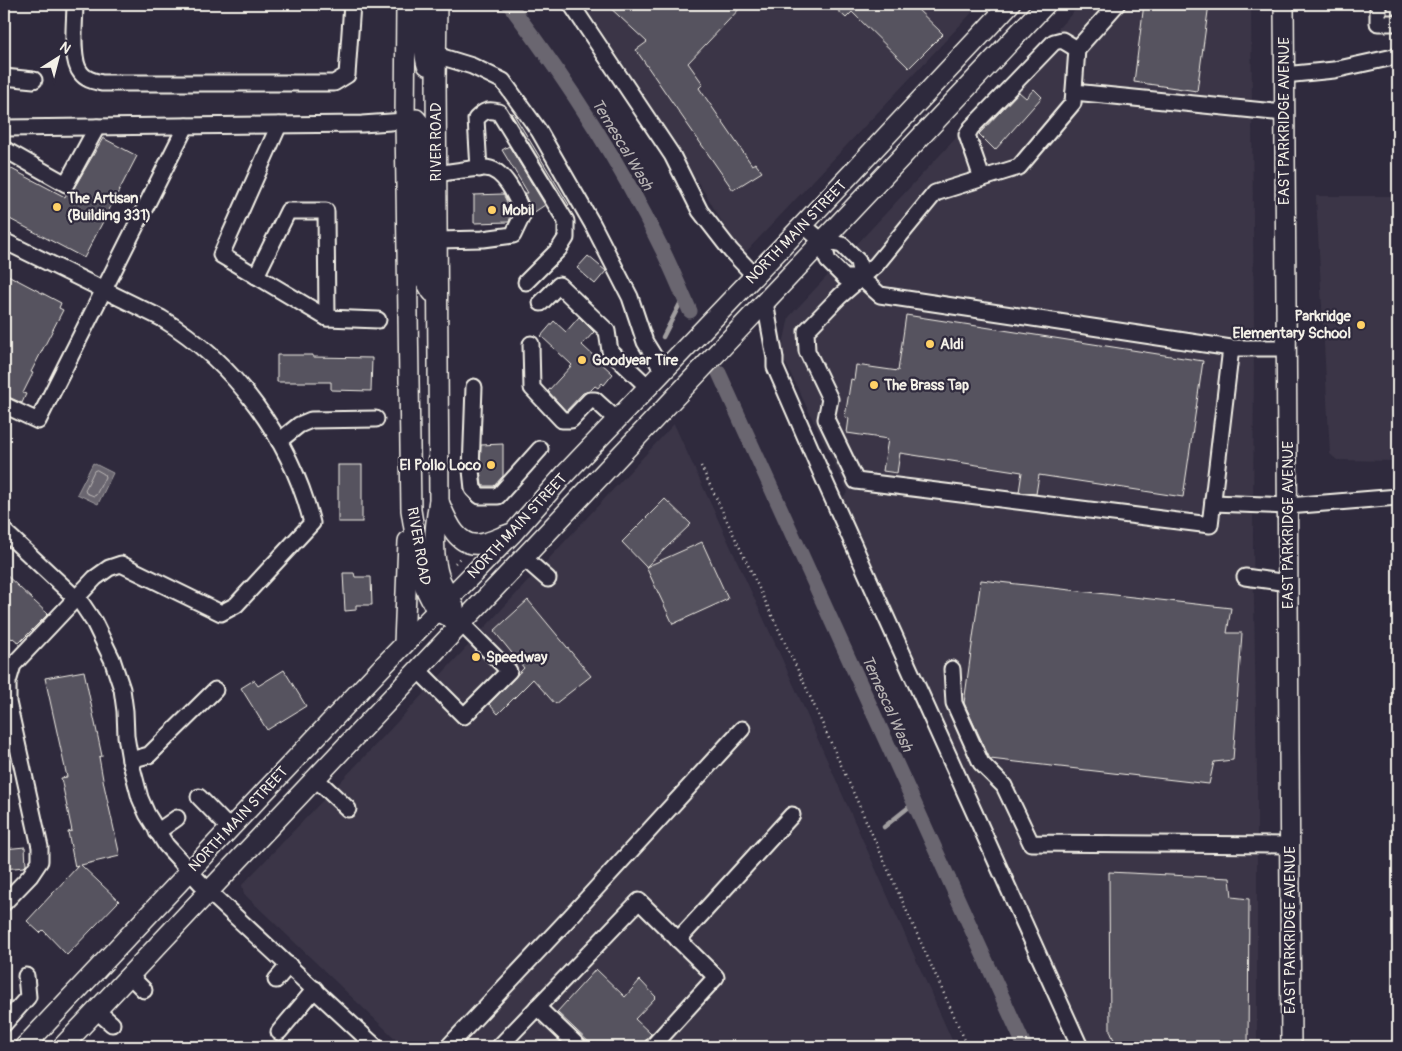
<svg xmlns="http://www.w3.org/2000/svg" width="1402" height="1051" font-family="Pangolin,sans-serif">
	<style>
		.built { fill: #3b3647 }
		.water { fill: #6a6670; stroke: #a19ea0 }
		.lines { fill: none; stroke-linecap: round; stroke-linejoin: round }
		.shore { stroke: #bdb9b8; stroke-width: 1 }
		.stream { stroke: #a19ea0; stroke-width: 4.5 }
		.canal { stroke: #6a6670; stroke-width: 15 }
		.building { fill: #56525f; stroke: #f4f1e8 }
		.minor-casing { stroke: #f4f1e8; stroke-width: 19 }
		.major-casing { stroke: #f4f1e8; stroke-width: 22 }
		.path { stroke: #f4f1e8; stroke-width: 2.5; stroke-dasharray: 1 4; stroke-linecap: butt }
		.minor { stroke: #2f2a3d; stroke-width: 15 }
		.major { stroke: #2f2a3d; stroke-width: 19 }
		.poi-dot { fill: #ffd166; stroke: #2f2a3d; stroke-width: 2 }
		.labels { text-anchor: middle; stroke-width: 4.5; stroke-linejoin: round; paint-order: stroke }
		.street-label { font-size: 15px; fill: #f4f1e8; stroke: #2f2a3d }
		.poi-label { font-size: 15px; font-weight: bold; fill: #f4f1e8; stroke: #2f2a3d; text-anchor: start }
		.water-label { font-size: 16px; font-style: italic; fill: #b6b2b2; stroke: #2f2a3d }
	</style>
	<rect width="100%" height="100%" fill="#2f2a3d"/>
	<filter id="ink" filterUnits="userSpaceOnUse"><feTurbulence type="fractalNoise" baseFrequency=".02" numOctaves="2"/><feDisplacementMap in="SourceGraphic" scale="10" xChannelSelector="R" yChannelSelector="G"/><feConvolveMatrix kernelMatrix="1 2 1 2 8 2 1 2 1" color-interpolation-filters="sRGB"/></filter>
	<g filter="url(#ink)">
		<g class="built">
			<path d="M583,4H980L742,256L705,193L677,152L623,64Z"/>
			<path d="M1081,4H1251L1254,332L1253,544L1257,777V1047H1075L831,509L848,492L781,354L789,317Z"/>
			<path d="M1316,196H1398V461L1337,460L1330,454Z"/>
			<path d="M674,424L778,650L955,1047H404L244,894L242,885L386,734Z"/>
		</g>
		<path class="water" d="M93,463L113,473L98,504L77,494Z"/>
		<g class="lines">
			<path class="shore" d="M97,470L104,474L105,477L96,495L94,496L86,493L85,490L94,471Z"/>
			<g class="stream">
				<path d="M663,337L684,296"/>
				<path d="M884,827L914,803"/>
			</g>
			<g class="canal">
				<path d="M509,4C565,78 620,162 660,245C671,266 680,289 690,311"/>
				<path d="M719,373L1025,1047"/>
			</g>
		</g>
		<g class="building">
			<path d="M606,4H744L688,63L703,84L699,88L752,165L755,163L762,172L733,190L636,50L647,42Z"/>
			<path d="M831,4H912L943,34L909,68L852,12L846,18Z"/>
			<path d="M1144,4H1209L1197,91L1134,82Z"/>
			<path d="M1034,89L1042,97L995,150L979,134L1019,92L1026,98Z"/>
			<path d="M513,113L569,205L567,206L511,114Z"/>
			<path d="M103,138L137,156L84,258L4,216V165L65,197L67,193L74,188Z"/>
			<path d="M509,146L545,205L533,213L524,193H528L502,150Z"/>
			<path d="M503,194L512,212L509,222L474,223V195Z"/>
			<path d="M588,256L606,271L595,284L577,268Z"/>
			<path d="M4,273L61,303L59,308L63,310L31,372L33,373L23,393L26,394L22,403L4,395Z"/>
			<path d="M906,315L1203,361L1183,497L1039,475L1036,494L1019,492L1022,472L900,453L897,473L883,471L888,439L847,433L849,418L845,417L851,379L854,380L856,365L898,371Z"/>
			<path d="M579,317L594,332L582,345L613,374L604,385L602,383L598,388L595,386L590,391L583,393L566,411L548,391L572,365L541,336L554,321L566,332Z"/>
			<path d="M277,355H313V357L372,358L371,391L331,390V382H277Z"/>
			<path d="M503,444V476L494,486H484L482,485L480,470L481,445Z"/>
			<rect x="338" y="465" width="24" height="57"/>
			<path d="M665,499L691,524L646,567L622,542Z"/>
			<path d="M702,542L728,599L673,624L646,567Z"/>
			<path d="M4,573L48,614L19,643L13,638L12,639L4,632Z"/>
			<path d="M343,573H354L355,577H371L372,605H356V610L345,611Z"/>
			<path d="M981,580L1231,608L1227,633H1242L1233,760L1214,762L1209,784L990,759L964,703Z"/>
			<path d="M528,600L591,676L555,704L533,679L498,714L489,704L524,668L494,631Z"/>
			<path d="M284,670L306,706L267,730L241,688L254,680L258,686Z"/>
			<path d="M84,671L102,756L99,757L104,785L120,856L81,865L119,901L67,955L43,930L40,933L27,921L78,866L75,867L68,832L72,831L61,778L67,777L45,678Z"/>
			<path d="M25,847L26,865L24,867L4,869V849Z"/>
			<path d="M1109,872L1230,878L1232,897L1249,899L1248,1047H1117L1110,1031Z"/>
			<path d="M596,969L625,997L640,980L656,997L635,1019L651,1034L645,1041L643,1047H594L557,1012Z"/>
		</g>
		<g class="lines">
			<g class="minor-casing">
				<g id="minor">
					<path d="M75,4C75,21 70,60 81,73C86,80 94,81 102,83H334L347,75L352,4"/>
					<path d="M571,4L672,155L700,211L731,251L754,275"/>
					<path d="M1117,4L1077,49L1073,103L1019,167L935,193L876,265L840,296L806,331L807,351L830,399L826,419L856,481L1210,525L1231,348"/>
					<path d="M1378,4V23H1398"/>
					<path d="M436,55L472,66L503,81L539,131L593,225L630,297L645,342L663,371"/>
					<path d="M1284,75L1334,70L1398,56"/>
					<path d="M4,77L34,80"/>
					<path d="M1074,92L1284,113"/>
					<path d="M279,125L221,255L327,318L378,320"/>
					<path d="M4,128L362,124L405,121"/>
					<path d="M4,149L66,184L97,127"/>
					<path d="M479,169L476,119C484,111 487,109 499,112L566,221V238L559,249L526,282"/>
					<path d="M437,174C452,172 469,168 484,168C505,168 517,199 523,214L513,235L483,239L437,240"/>
					<path d="M982,178L967,135L971,128L1054,42L1062,40L1077,49"/>
					<path d="M803,225L822,241L842,245L858,261L861,278L880,295L1231,348H1286"/>
					<path d="M4,241L161,318C235,363 291,439 312,523L236,605L221,613L121,564L109,568L95,578L13,665L8,682V702L40,847V861L30,876L4,903"/>
					<path d="M822,241L828,261L845,278H861"/>
					<path d="M256,276L288,211H326L327,318"/>
					<path d="M765,302L775,358V367L826,484L1080,1047"/>
					<path d="M541,303L559,285L607,331L610,351L648,387"/>
					<path d="M531,344L532,388L562,420H571L590,400H595L617,420"/>
					<path d="M474,387L471,470L473,489L480,496H498L540,449"/>
					<path d="M4,405L38,421L186,126"/>
					<path d="M279,441L299,425L311,420L376,419"/>
					<path d="M1213,503L1288,506L1398,497"/>
					<path d="M4,531L82,604L94,622L112,659L122,689L125,711L126,736L130,760L140,798L147,814L166,845L208,891L376,1047"/>
					<path d="M524,558L548,579"/>
					<path d="M1245,577L1288,583"/>
					<path d="M952,669L954,703L981,763L1004,786L1031,843L1290,845"/>
					<path d="M418,670L464,716L509,671L462,624"/>
					<path d="M130,760L149,755L215,690"/>
					<path d="M315,778L348,809"/>
					<path d="M199,797L229,828"/>
					<path d="M157,832L177,818"/>
					<path d="M678,940L792,815"/>
					<path d="M129,975L144,990"/>
					<path d="M276,980L289,965"/>
					<path d="M537,1007L579,1047"/>
					<path d="M96,1010L112,1024"/>
					<path d="M4,1024L28,997L26,976"/>
					<path d="M279,1032L315,989"/>
					<path d="M448,1047L571,916L742,729"/>
					<path d="M499,1047L639,901L716,977L652,1047"/>
				</g>
			</g>
			<g class="major-casing">
				<g id="major">
					<path d="M406,4L405,121L411,510L422,579L427,592L436,610L462,624"/>
					<path d="M418,4C426,15 421,49 427,65"/>
					<path d="M437,4L436,81L439,500C435,526 431,553 440,579C444,588 450,597 454,607"/>
					<path d="M1284,4L1291,1047"/>
					<path d="M405,121L416,119L421,125L423,268L425,280L432,292"/>
					<path d="M439,502C446,518 456,547 479,544C489,543 500,537 509,534"/>
					<path d="M404,644L408,541"/>
					<path d="M24,1047L385,664L513,533L565,474L803,225L1010,4"/>
					<path d="M62,1047L1046,4"/>
				</g>
			</g>
			<g class="path">
				<path d="M701,466L804,683L968,1047"/>
				<path d="M455,563L460,558"/>
			</g>
			<use href="#minor" class="minor"/>
			<use href="#major" class="major"/>
		</g>
	</g>
	<g class="poi-dot">
		<circle cx="57" cy="207" r="5"/>
		<circle cx="492" cy="210" r="5"/>
		<circle cx="1361" cy="325" r="5"/>
		<circle cx="930" cy="344" r="5"/>
		<circle cx="582" cy="360" r="5"/>
		<circle cx="874" cy="385" r="5"/>
		<circle cx="491" cy="465" r="5"/>
		<circle cx="476" cy="657" r="5"/>
	</g>
	<g class="labels">
		<g class="street-label">
			<text transform="translate(1284 121) rotate(-90)" y="5">EAST PARKRIDGE AVENUE</text>
			<text transform="translate(436 142) rotate(-90)" y="5">RIVER ROAD</text>
			<text transform="translate(796 232) rotate(-46)" y="5">NORTH MAIN STREET</text>
			<text transform="translate(1288 525) rotate(-90)" y="5">EAST PARKRIDGE AVENUE</text>
			<text transform="translate(517 526) rotate(-47)" y="5">NORTH MAIN STREET</text>
			<text transform="translate(419 546) rotate(80)" y="5">RIVER ROAD</text>
			<text transform="translate(238 819) rotate(-47)" y="5">NORTH MAIN STREET</text>
			<text transform="translate(1290 930) rotate(-90)" y="5">EAST PARKRIDGE AVENUE</text>
		</g>
		<g class="poi-label">
			<text x="67" y="203">The Artisan<tspan x="67" dy="17">(Building 331)</tspan></text>
			<text x="502" y="215">Mobil</text>
			<text x="1351" y="321" text-anchor="end">Parkridge<tspan x="1351" dy="17">Elementary School</tspan></text>
			<text x="940" y="349">Aldi</text>
			<text x="592" y="365">Goodyear Tire</text>
			<text x="884" y="390">The Brass Tap</text>
			<text x="481" y="470" text-anchor="end">El Pollo Loco</text>
			<text x="486" y="662">Speedway</text>
		</g>
		<g class="water-label">
			<text transform="translate(623 144) rotate(59)" y="6">Temescal Wash</text>
			<text transform="translate(888 703) rotate(66)" y="6">Temescal Wash</text>
		</g>
	</g>
	<rect width="1402" height="1051" fill="none" stroke="#2f2a3d" stroke-width="20"/>
	<rect x="10" y="10" width="1382" height="1031" fill="none" stroke="#f4f1e8" stroke-width="2" filter="url(#ink)"/>
	<g transform="translate(58 58) rotate(36)" stroke="#2f2a3d" stroke-width="4" paint-order="stroke">
	<path d="M0-4L9 19L0 12L-9 19Z" fill="#f4f1e8"/>
	<text y="-8" font-size="14" font-weight="bold" text-anchor="middle" fill="#f4f1e8">N</text>
	</g>
</svg>
